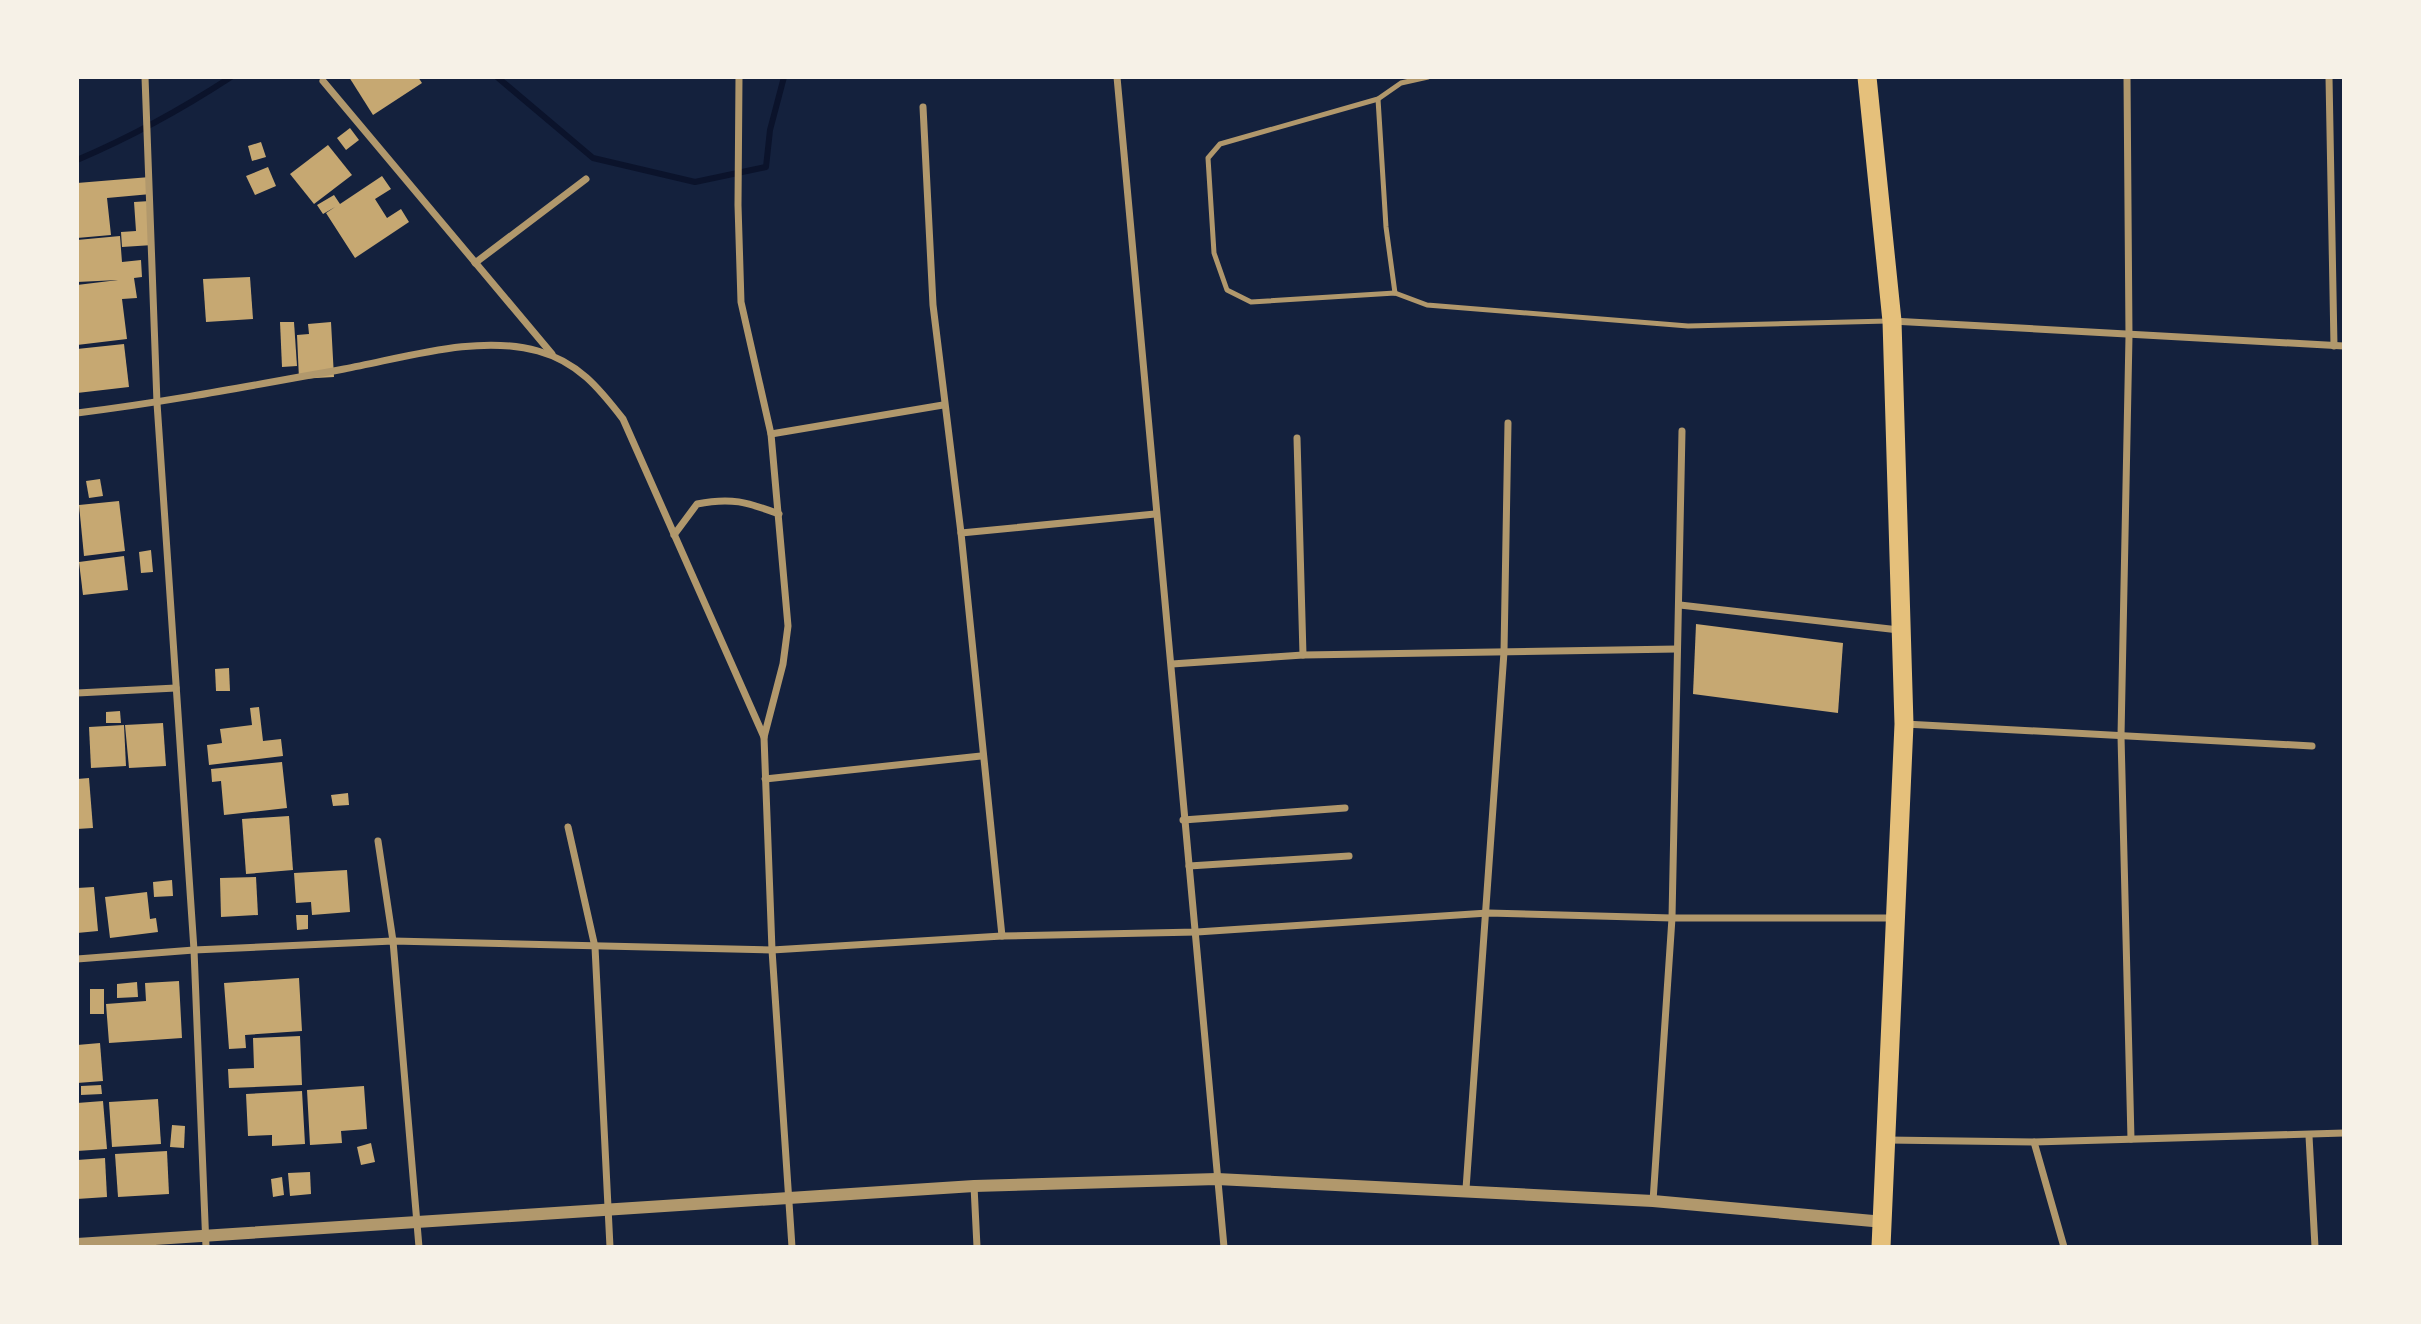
<svg xmlns="http://www.w3.org/2000/svg" width="2421" height="1324" font-family="'Asap Condensed',sans-serif">
	<style>
		.lines { fill: none; stroke-linecap: round; stroke-linejoin: round }
		.stream { stroke: #0b132b; stroke-width: 6 }
		.building { fill: #c6a872 }
		.service { stroke: #b1986c; stroke-width: 5 }
		.minor { stroke: #b1986c; stroke-width: 7 }
		.tertiary { stroke: #b1986c; stroke-width: 12 }
		.trunk { stroke: #e5c07b; stroke-width: 19 }
	</style>
	<rect width="100%" height="100%" fill="#14213d"/>
	<g class="lines">
		<g class="stream">
			<path d="M497,77L593,158L695,182L766,167L770,130L784,77"/>
			<path d="M77,160C131,137 182,109 231,77"/>
		</g>
	</g>
	<g class="building">
		<path d="M349,77H418L422,83L373,115Z"/>
		<path d="M350,128L359,140L346,150L337,138Z"/>
		<path d="M261,142L266,157L252,161L248,146Z"/>
		<path d="M328,145L352,175L314,204L290,174Z"/>
		<path d="M268,167L276,186L255,195L246,176Z"/>
		<path d="M382,176L391,189L375,199L387,218L401,209L409,222L355,258L326,213L335,207L323,214L317,205L334,195L340,204Z"/>
		<path d="M150,177L151,194L107,198L111,235L77,238V183Z"/>
		<path d="M150,201L153,245L122,247L121,232L136,231L134,202Z"/>
		<path d="M120,236L122,262L141,260L142,277L134,278L137,298L122,299L127,339L77,345V285L118,280L77,282V240Z"/>
		<path d="M250,277L253,319L206,322L203,279Z"/>
		<path d="M280,322H294L297,366L282,367Z"/>
		<path d="M331,322L334,377L299,379L297,335L309,334L308,324Z"/>
		<path d="M124,344L129,387L77,393V349Z"/>
		<path d="M100,479L103,496L89,498L86,481Z"/>
		<path d="M119,501L125,551L84,556L79,505Z"/>
		<path d="M151,550L153,572L141,573L139,552Z"/>
		<path d="M124,556L128,590L83,595L79,562Z"/>
		<path d="M1696,624L1843,643L1838,713L1693,694Z"/>
		<path d="M229,668L230,691H216L215,669Z"/>
		<path d="M259,707L263,741L281,739L283,756L209,765L207,745L222,743L220,729L252,725L250,708Z"/>
		<path d="M120,711L121,723H106V712Z"/>
		<path d="M163,723L166,766L129,768L125,725Z"/>
		<path d="M124,725L126,766L91,768L89,727Z"/>
		<path d="M282,762L287,808L224,815L221,781L212,782L211,769Z"/>
		<path d="M89,778L93,828L77,829V779Z"/>
		<path d="M348,793L349,805L333,806L331,795Z"/>
		<path d="M289,816L293,870L246,874L242,819Z"/>
		<path d="M347,870L350,912L312,915L311,902L296,903L294,873Z"/>
		<path d="M256,877L258,915L221,917L220,878Z"/>
		<path d="M172,880L173,896L154,897L153,882Z"/>
		<path d="M94,887L98,931L77,933V888Z"/>
		<path d="M147,892L150,919L156,918L158,932L110,938L105,897Z"/>
		<path d="M296,915H308V929L297,930Z"/>
		<path d="M299,978L302,1031L245,1035L246,1048L229,1049L224,983Z"/>
		<path d="M179,981L182,1038L109,1043L106,1004L146,1001L145,983Z"/>
		<path d="M137,982L138,997L117,998V984Z"/>
		<rect x="90" y="989" width="14" height="25"/>
		<path d="M300,1036L302,1085L229,1088L228,1069L254,1068L253,1038Z"/>
		<path d="M100,1043L103,1081L77,1083V1045Z"/>
		<path d="M101,1085L102,1094L81,1095V1086Z"/>
		<path d="M364,1086L367,1129L341,1131L342,1143L310,1145L307,1090Z"/>
		<path d="M302,1091L305,1144L272,1146V1135L248,1136L246,1094Z"/>
		<path d="M158,1099L161,1144L112,1147L109,1102Z"/>
		<path d="M103,1101L107,1149L77,1151V1103Z"/>
		<path d="M172,1125L185,1126L184,1148L170,1147Z"/>
		<path d="M371,1143L375,1162L361,1165L357,1147Z"/>
		<path d="M167,1151L169,1194L118,1197L115,1154Z"/>
		<path d="M105,1158L107,1197L77,1199V1160Z"/>
		<path d="M310,1172L311,1194L290,1196L288,1173Z"/>
		<path d="M282,1177L284,1195L273,1197L271,1179Z"/>
	</g>
	<g class="lines">
		<g class="service">
			<path d="M1428,77L1401,83L1378,99L1220,144L1208,158L1214,253L1227,290L1251,302L1395,293L1427,305L1688,326L1888,321"/>
			<path d="M1378,99L1386,227L1395,293"/>
		</g>
		<g class="minor">
			<path d="M145,77L157,403L194,950L206,1247"/>
			<path d="M739,77L738,205L741,302L771,434L788,626L783,664L764,737L772,950L792,1247"/>
			<path d="M1117,77L1224,1247"/>
			<path d="M2127,77L2129,336L2121,736L2131,1139"/>
			<path d="M2329,77L2334,346"/>
			<path d="M323,81L552,354"/>
			<path d="M923,107L933,305L961,533"/>
			<path d="M475,263L586,179"/>
			<path d="M1892,321L2344,346"/>
			<path d="M77,413C167,402 255,385 344,369C404,358 478,334 538,351C578,362 599,388 623,419L764,737"/>
			<path d="M771,434L943,405"/>
			<path d="M1297,438L1303,655"/>
			<path d="M674,535L697,504C731,497 747,502 779,514"/>
			<path d="M1680,605L1899,630"/>
			<path d="M1172,664L1303,655L1677,649"/>
			<path d="M77,693L176,688"/>
			<path d="M1905,724L2312,746"/>
			<path d="M765,779L981,756"/>
			<path d="M1183,820L1345,808"/>
			<path d="M568,827L595,947L610,1247"/>
			<path d="M378,841L393,941L419,1247"/>
			<path d="M1189,866L1349,856"/>
			<path d="M1002,936L961,533L1155,514"/>
			<path d="M77,959L194,950L393,941L772,950L1002,936L1197,932L1488,913L1672,918H1894"/>
			<path d="M2309,1136L2315,1247"/>
			<path d="M1887,1140L2034,1142L2344,1133"/>
			<path d="M2034,1142L2064,1247"/>
			<path d="M974,1186L977,1247"/>
			<path d="M1466,1189L1504,652L1508,423"/>
			<path d="M1653,1201L1672,918L1682,431"/>
		</g>
		<path class="tertiary" d="M77,1244L974,1186L1217,1179L1653,1201L1884,1222"/>
		<path class="trunk" d="M1867,77L1892,321L1904,724L1881,1247"/>
	</g>
	<rect width="2421" height="1324" fill="none" stroke="#f6f1e7" stroke-width="158"/>
</svg>
